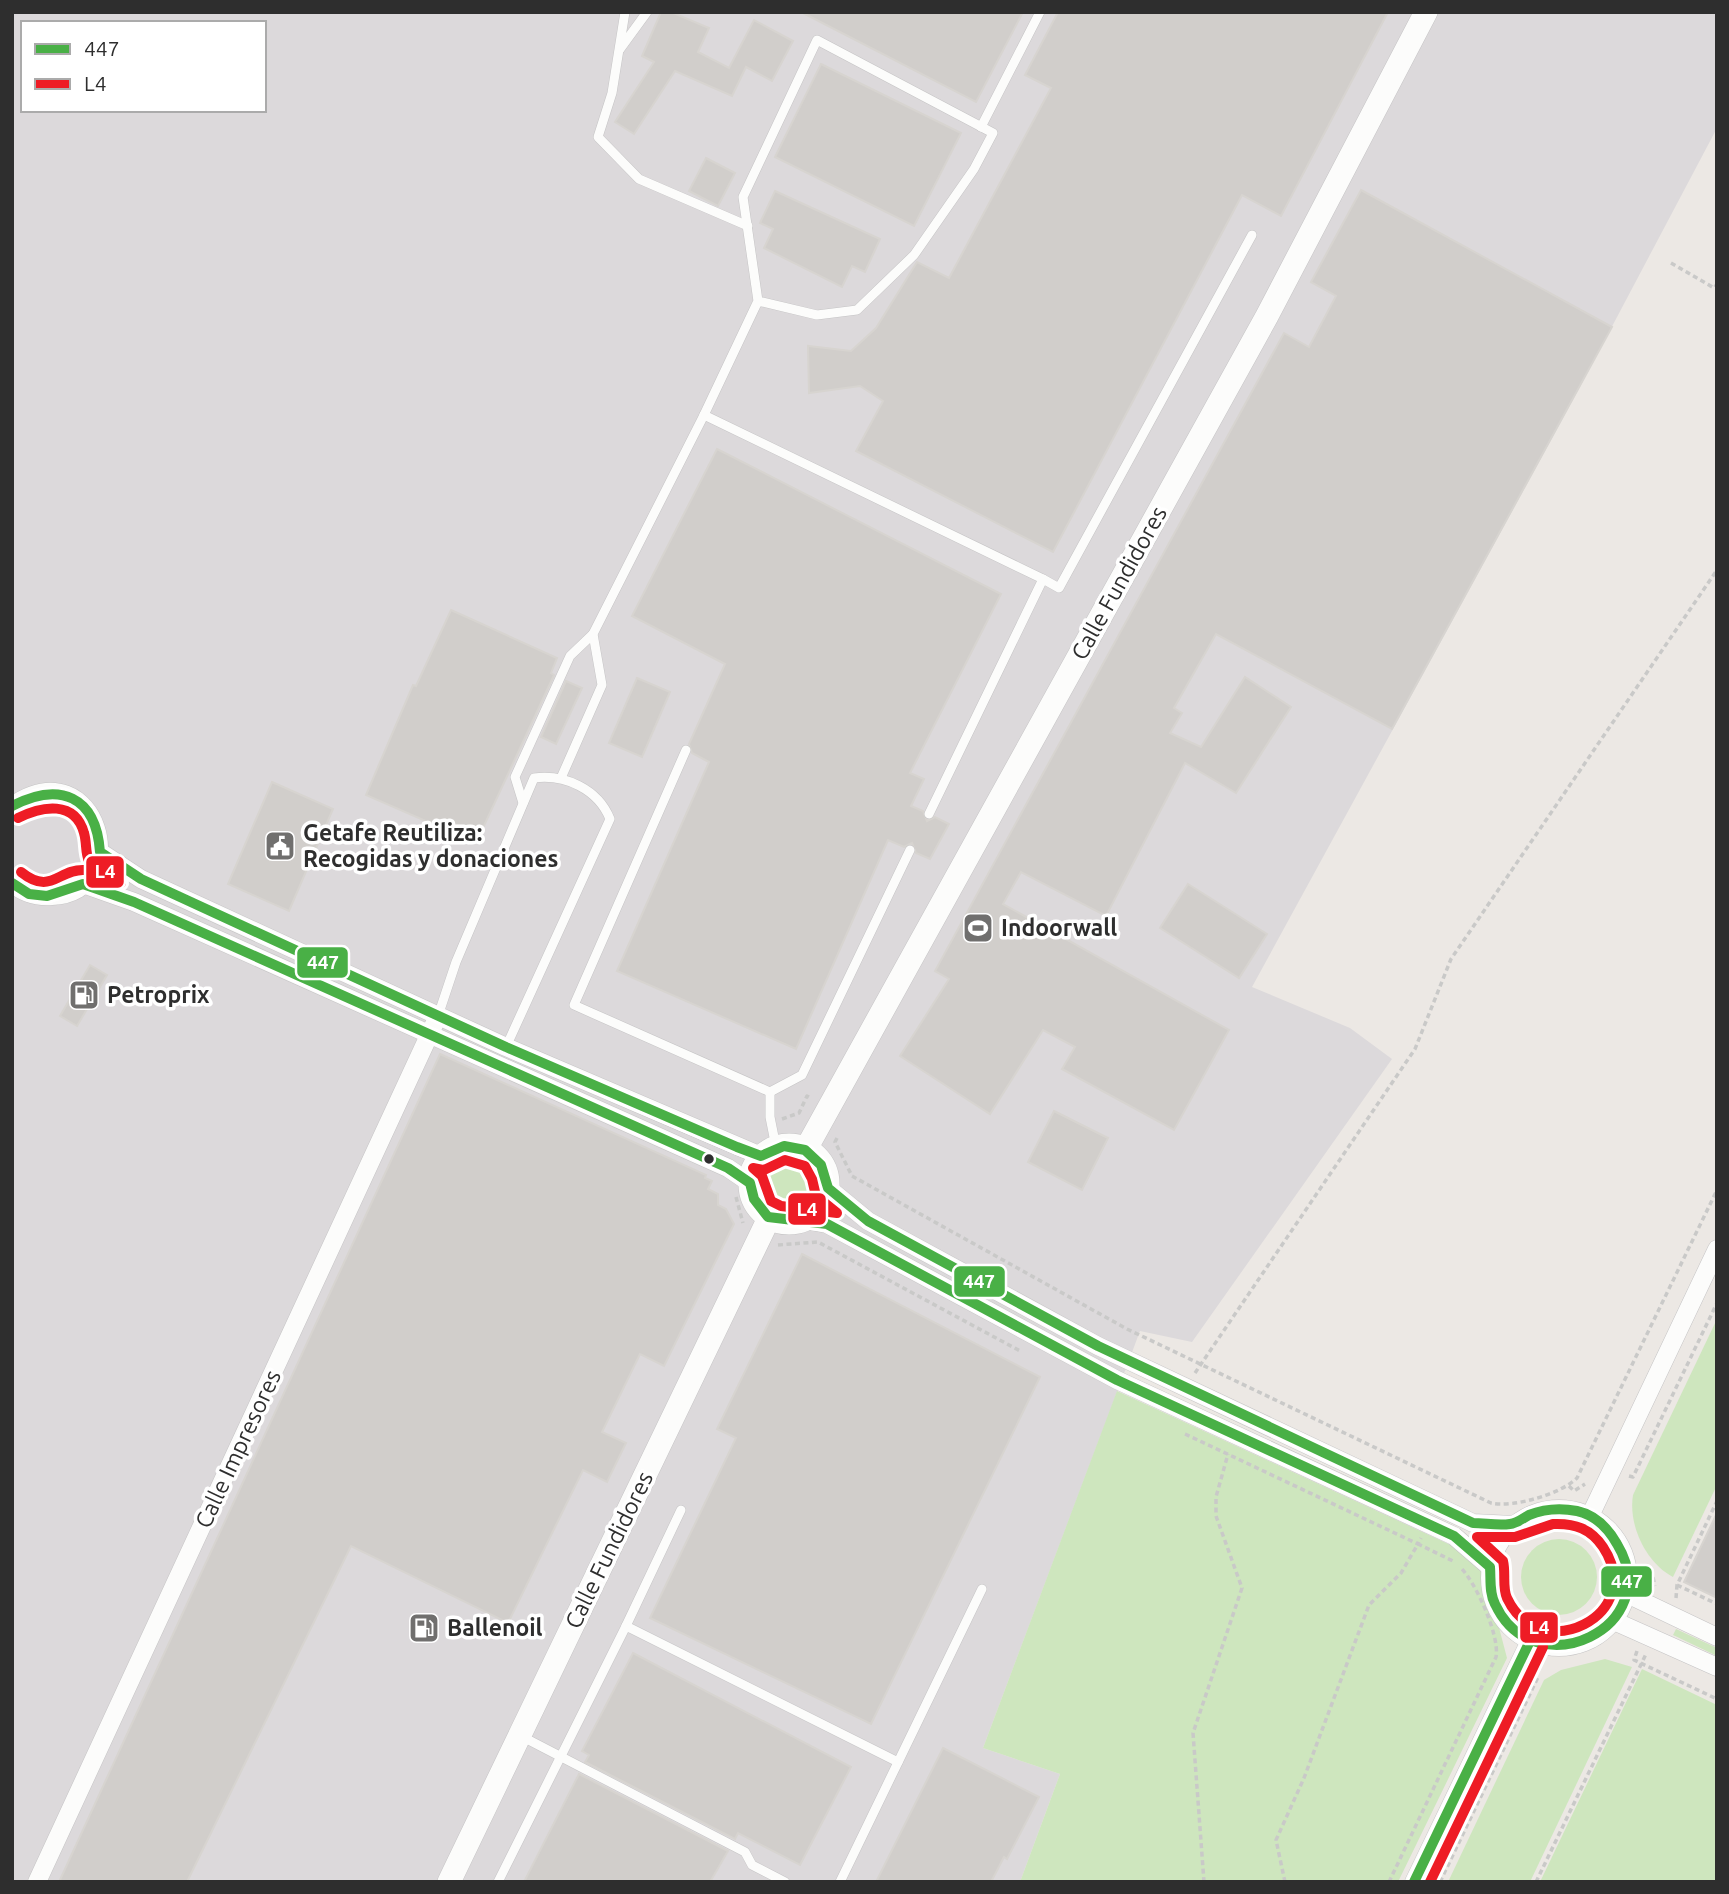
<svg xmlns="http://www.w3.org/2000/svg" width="1729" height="1894" font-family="Ubuntu,sans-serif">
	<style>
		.industrial { fill: #dcd9db; fill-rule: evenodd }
		.green { fill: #cee6be }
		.building { fill: #d1cecb; stroke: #d7d4d0; stroke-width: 2 }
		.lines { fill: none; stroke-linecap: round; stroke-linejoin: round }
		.service-casing { stroke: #c5c4c5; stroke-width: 10 }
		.minor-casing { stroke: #c5c4c5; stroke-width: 19 }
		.tertiary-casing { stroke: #c5c4c5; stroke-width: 24 }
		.path { stroke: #c9c9c8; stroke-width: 3.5; stroke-dasharray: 5 3.5; stroke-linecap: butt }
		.service { stroke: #fcfcfb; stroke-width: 9 }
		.minor { stroke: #fcfcfb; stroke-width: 18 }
		.tertiary { stroke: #fcfcfb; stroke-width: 23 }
		.bus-1-casing { stroke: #fff; stroke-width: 16 }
		.bus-2-casing { stroke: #fff; stroke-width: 16 }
		.bus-1 { stroke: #49b046; stroke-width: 10 }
		.bus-2 { stroke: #ee1c25; stroke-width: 10 }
		.bus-dot { fill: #2e2e2e; stroke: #fff; stroke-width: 2.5 }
		.labels { text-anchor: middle; stroke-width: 7; stroke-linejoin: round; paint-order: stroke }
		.street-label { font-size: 23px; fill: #2e2e2e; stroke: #fff }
		.poi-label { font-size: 23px; font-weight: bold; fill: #2e2e2e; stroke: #fff; text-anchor: start }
		.line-badge { stroke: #fff; stroke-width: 2.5 }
		.badge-label { font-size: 19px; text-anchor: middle; font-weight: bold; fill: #fff }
	</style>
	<rect width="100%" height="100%" fill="#ece8e4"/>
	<path class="industrial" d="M12,12H1717V128L1580,387L1252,987L1350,1028L1392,1059L1192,1342L1140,1331L983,1748L1060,1774L1020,1882H12ZM23,23H264V110H23Z"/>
	<g class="green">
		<circle cx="789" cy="1183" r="26"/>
		<path d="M1717,1319V1485L1673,1577C1646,1563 1628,1525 1633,1495Z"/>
		<path d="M1117,1391L1481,1559L1507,1658L1398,1882H1020L1060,1774L983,1748Z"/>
		<circle cx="1559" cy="1577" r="38"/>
		<path d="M1676,1629L1717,1648V1656L1673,1635Z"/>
		<path d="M1605,1659L1632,1667L1530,1882H1448L1544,1680L1561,1670Z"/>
		<path d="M1642,1669L1717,1705V1882H1540Z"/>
	</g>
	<g class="building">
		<path d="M661,12H671L709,28L698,52L729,68L754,20L793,41L772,81L746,67L732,96L675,71L634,134L615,122L654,62L642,56Z"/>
		<path d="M801,12H1023L976,102Z"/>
		<path d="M1058,12H1388L1281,216L1242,195L1053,552L856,451L883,401L860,386L809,393L808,346L851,351L876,328L917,262L949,278L1051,88L1025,75Z"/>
		<path d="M821,64L961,133L914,226L775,157Z"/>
		<path d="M706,158L735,173L718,206L689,191Z"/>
		<path d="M1361,190L1612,327L1392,729L1216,634L1174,708L1182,713L1170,733L1201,747L1245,677L1291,707L1236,793L1185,763L1106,916L1021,872L1003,904L1229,1030L1174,1130L1062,1069L1075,1047L1043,1030L990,1114L900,1056L949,979L935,971L1284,333L1309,347L1336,296L1311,282Z"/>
		<path d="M775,191L880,239L865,272L852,266L842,287L764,248L773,229L760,223Z"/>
		<path d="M717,449L1001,594L910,773L924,779L911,806L923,811L927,821L935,817L949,824L930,859L916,853L912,843L904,847L888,840L796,1049L617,971L709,762L692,753L689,744L725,664L632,616Z"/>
		<path d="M451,610L557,658L551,673L554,675L476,843L366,795L413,685L416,686Z"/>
		<path d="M637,678L670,692L642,757L609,743Z"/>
		<path d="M566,681L582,688L556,744L541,737Z"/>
		<path d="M272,782L333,809L289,911L228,884Z"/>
		<path d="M1188,884L1267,934L1239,978L1160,928Z"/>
		<path d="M90,965L107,975L77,1026L60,1016Z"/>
		<path d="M440,1054L706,1175L705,1178L712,1181L708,1189L718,1194V1205L726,1209L734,1224L664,1366L640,1354L602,1432L626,1443L607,1482L583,1470L508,1623L351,1546L187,1882H59Z"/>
		<path d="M1054,1111L1108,1138L1082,1190L1028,1162Z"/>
		<path d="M802,1254L1040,1377L871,1724L650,1618L736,1438L717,1429Z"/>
		<path d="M1717,1513V1598L1684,1582Z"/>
		<path d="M633,1653L851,1767L800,1865L738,1833L735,1839L585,1762L589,1755L582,1751Z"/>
		<path d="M943,1748L1039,1797L1007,1859L1004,1857L991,1882H876Z"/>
		<path d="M579,1774L728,1851L710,1882H524Z"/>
	</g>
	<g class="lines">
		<g class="service-casing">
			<g id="service">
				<path d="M625,12L612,93L598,137L639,179L748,226"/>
				<path d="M620,49L647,12"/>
				<path d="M981,127L1040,12"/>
				<path d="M704,415L758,301L817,315L857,310L914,255L974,169L993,133L817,40L743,197L758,301"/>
				<path d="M1043,579L1059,588L1252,235"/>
				<path d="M686,750L574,1005L770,1092L802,1075L910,850"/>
				<path d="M561,778L602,685L593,634L704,415L1043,579L929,814"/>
				<path d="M523,803L515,777L570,656L593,634"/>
				<path d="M438,1016L456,962L534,778C565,774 598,789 610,819L506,1047"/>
				<path d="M770,1092V1117L776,1147"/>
				<path d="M626,1626L681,1510"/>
				<path d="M519,1735L745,1852L752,1865L785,1882"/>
				<path d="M498,1882L626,1626L898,1762"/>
				<path d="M840,1882L982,1589"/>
			</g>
		</g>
		<g class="minor-casing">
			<g id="minor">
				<path d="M12,806C98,747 136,893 52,896C37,897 23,893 12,883"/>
				<path d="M100,852L141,879L506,1047L761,1156"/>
				<path d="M83,884L134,902L728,1168L750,1183"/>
				<path d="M828,1188L868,1221L1098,1346L1473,1523L1513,1525"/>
				<path d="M805,1220L827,1224L1117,1380L1454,1536L1490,1567"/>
				<circle cx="1559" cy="1578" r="69"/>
				<path d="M1590,1516L1717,1249"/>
				<path d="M1627,1594L1717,1637"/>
				<path d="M1614,1621L1717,1667"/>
				<path d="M37,1882L438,1016"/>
				<path d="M1414,1882L1530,1641"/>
			</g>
		</g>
		<g class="tertiary-casing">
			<g id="tertiary">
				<circle cx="789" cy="1184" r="39"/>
				<path d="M806,1149L1267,316L1426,12"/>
				<path d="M449,1882L769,1218"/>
			</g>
		</g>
		<g class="path">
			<path d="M1671,263L1714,288L1717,284"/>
			<path d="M782,1119L799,1113L807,1096L811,1098"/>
			<path d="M837,1138L835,1142L852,1176L1127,1329L1491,1503C1513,1508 1561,1494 1577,1478L1717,1190"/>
			<path d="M736,1197L743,1223"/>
			<path d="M778,1245L818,1242L1022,1352"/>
			<path d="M1195,1373L1415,1049L1451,959L1717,570"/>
			<path d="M1185,1434L1418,1544L1421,1538"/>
			<path d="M1629,1476L1633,1477L1717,1303"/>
			<path d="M1569,1486L1574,1491L1585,1484"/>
			<path d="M1651,1569L1655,1586"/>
			<path d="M1677,1585L1717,1604"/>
			<path d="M1676,1598L1677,1585L1717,1501"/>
			<path d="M1637,1651L1634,1660L1717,1699"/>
			<path d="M1204,1882L1193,1733L1242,1588L1216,1516V1497L1228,1454"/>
			<path d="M1285,1882L1276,1840L1304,1778L1369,1605L1401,1573L1418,1544L1453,1561"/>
			<path d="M1389,1882L1496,1657C1500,1636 1476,1583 1461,1568"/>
			<path d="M1440,1882L1539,1675"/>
			<path d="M1536,1882L1646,1654"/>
		</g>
		<use href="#service" class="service"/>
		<use href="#minor" class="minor"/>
		<use href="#tertiary" class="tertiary"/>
		<g class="bus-1-casing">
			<g id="bus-1">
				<path d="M12,806C60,781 96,796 100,852L141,879L506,1047L737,1147L761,1156L784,1146L805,1150L821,1165L828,1188L868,1221L1098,1346L1473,1523C1485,1523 1498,1526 1510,1524C1518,1523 1523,1518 1529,1515C1544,1509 1562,1508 1577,1511C1595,1515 1608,1528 1617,1544C1667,1626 1535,1690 1495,1604C1489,1593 1491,1579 1490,1567L1454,1536L1117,1380L827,1224L768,1217L754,1199L750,1183L728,1168L134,902L83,884L47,896L29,894L12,883"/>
				<path d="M1414,1882L1530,1641"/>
			</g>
		</g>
		<g class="bus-2-casing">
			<g id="bus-2">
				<path d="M18,818C42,806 75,800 84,833C87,843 85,852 89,861L121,883C110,879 95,870 84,870C58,869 51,896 21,872"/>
				<path d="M785,1160L805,1166L812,1179L816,1196L837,1213L781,1206L771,1201L762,1176L753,1168L764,1170Z"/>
				<path d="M1553,1524C1575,1523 1591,1529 1603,1547C1648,1615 1540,1668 1507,1598C1502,1587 1506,1573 1503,1561L1477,1537H1515Z"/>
				<path d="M1430,1882L1543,1647"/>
			</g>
		</g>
		<use href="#bus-1" class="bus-1"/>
		<use href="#bus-2" class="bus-2"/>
	</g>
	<defs>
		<g id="civic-square" transform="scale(1.575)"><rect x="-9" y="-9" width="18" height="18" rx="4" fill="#706f6e" stroke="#fff"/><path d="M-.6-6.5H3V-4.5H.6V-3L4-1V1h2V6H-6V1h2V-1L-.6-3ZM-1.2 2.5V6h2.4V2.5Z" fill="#fff"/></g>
		<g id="stadium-square" transform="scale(1.575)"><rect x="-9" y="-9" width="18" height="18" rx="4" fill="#706f6e" stroke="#fff"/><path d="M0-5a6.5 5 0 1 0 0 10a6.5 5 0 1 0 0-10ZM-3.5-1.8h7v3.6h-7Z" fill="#fff"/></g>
		<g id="fuel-square" transform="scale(1.575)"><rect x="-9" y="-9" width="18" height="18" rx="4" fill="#706f6e" stroke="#fff"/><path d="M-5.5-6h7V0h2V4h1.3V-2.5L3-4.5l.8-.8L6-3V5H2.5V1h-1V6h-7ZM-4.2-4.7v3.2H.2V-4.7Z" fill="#fff"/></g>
	</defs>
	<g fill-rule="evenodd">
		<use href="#civic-square" x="280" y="846"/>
		<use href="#stadium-square" x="978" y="928"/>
		<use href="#fuel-square" x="84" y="995"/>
		<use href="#fuel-square" x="424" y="1628"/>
	</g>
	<circle class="bus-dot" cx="709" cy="1159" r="6"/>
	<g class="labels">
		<g class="street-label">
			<text transform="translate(1119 583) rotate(-61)" y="8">Calle Fundidores</text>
			<text transform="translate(238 1449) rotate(-65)" y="8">Calle Impresores</text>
			<text transform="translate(609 1550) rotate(-64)" y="8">Calle Fundidores</text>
		</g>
		<g class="poi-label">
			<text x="303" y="841">Getafe Reutiliza:<tspan x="303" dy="26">Recogidas y donaciones</tspan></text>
			<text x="1001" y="936">Indoorwall</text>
			<text x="107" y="1003">Petroprix</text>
			<text x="447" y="1636">Ballenoil</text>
		</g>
	</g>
	<g class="line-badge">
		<rect x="85" y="855" width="40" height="34" rx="7" fill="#ee1c25"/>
		<rect x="296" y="946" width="53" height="33" rx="7" fill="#49b046"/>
		<rect x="787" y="1192" width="40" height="34" rx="7" fill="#ee1c25"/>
		<rect x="953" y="1265" width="53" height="33" rx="7" fill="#49b046"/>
		<rect x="1600" y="1565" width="53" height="33" rx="7" fill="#49b046"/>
		<rect x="1519" y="1611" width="40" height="33" rx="7" fill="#ee1c25"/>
	</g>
	<g class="badge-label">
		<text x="105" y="878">L4</text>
		<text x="323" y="969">447</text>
		<text x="807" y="1216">L4</text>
		<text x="979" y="1288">447</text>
		<text x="1627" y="1588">447</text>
		<text x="1539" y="1634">L4</text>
	</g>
	<rect width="1729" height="1894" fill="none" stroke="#2e2e2e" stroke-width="28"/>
	<rect x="21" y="21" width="245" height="91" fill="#ffffff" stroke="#ababab" stroke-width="2"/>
	<rect x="35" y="44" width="35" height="10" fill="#49b046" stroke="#ababab" stroke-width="2"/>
	<text x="84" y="56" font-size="21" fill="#2e2e2e">447</text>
	<rect x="35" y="79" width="35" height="10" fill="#ee1c25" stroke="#ababab" stroke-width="2"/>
	<text x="84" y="91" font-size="21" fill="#2e2e2e">L4</text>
</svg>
